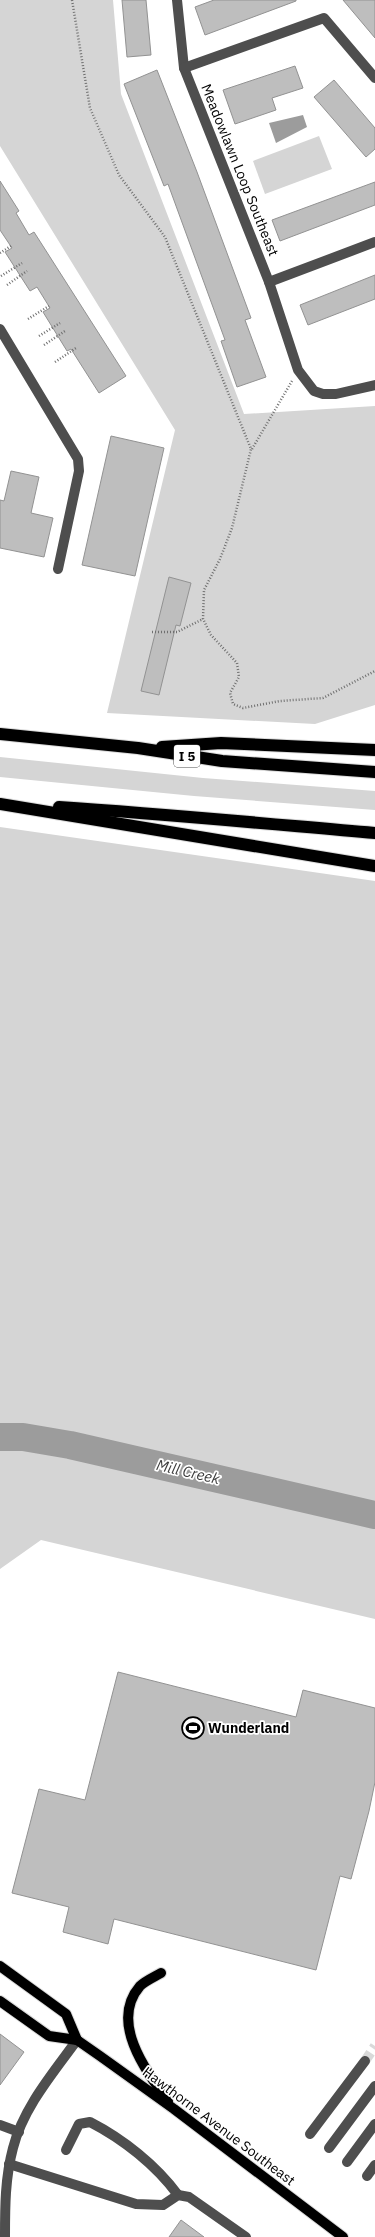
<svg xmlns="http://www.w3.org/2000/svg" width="375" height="2237" font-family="'IBM Plex Sans',sans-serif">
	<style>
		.green { fill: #d5d5d5 }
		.water { fill: #9c9c9c }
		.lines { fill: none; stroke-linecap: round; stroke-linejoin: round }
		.river { stroke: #9c9c9c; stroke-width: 28 }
		.building { fill: #bebebe; stroke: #929292 }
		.minor-tunnel { stroke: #d9d9d9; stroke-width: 10; stroke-dasharray: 10 5; stroke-linecap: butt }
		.major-casing { stroke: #dbdbdb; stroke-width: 12 }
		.highway-casing { stroke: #dbdbdb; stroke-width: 14 }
		.path { stroke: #707070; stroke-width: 2.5; stroke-dasharray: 1 2; stroke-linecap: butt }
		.minor { stroke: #4e4e4e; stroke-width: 10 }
		.major { stroke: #000; stroke-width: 10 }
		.highway { stroke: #000; stroke-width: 12 }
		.labels { text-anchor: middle; stroke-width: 3.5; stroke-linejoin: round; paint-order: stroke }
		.shield { fill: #fff; stroke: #4c4c4c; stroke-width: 1 }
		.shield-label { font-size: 13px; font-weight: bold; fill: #000 }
		.street-label { font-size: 14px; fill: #000; stroke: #fff }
		.poi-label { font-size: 14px; font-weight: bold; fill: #000; stroke: #fff; text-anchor: start }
		.water-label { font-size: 15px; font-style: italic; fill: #3d3d3d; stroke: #fff }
	</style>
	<rect width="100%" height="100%" fill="#fff"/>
	<g class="green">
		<path d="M0,0H113L121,94L244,414L375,406V705L315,724L107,713L175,430L0,146Z"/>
		<path d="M319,136L332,169L265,194L253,161Z"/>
		<path d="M0,757L203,778L375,791V810L194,796L0,777Z"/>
		<path d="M0,827L375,881V1619L41,1540L0,1569Z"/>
	</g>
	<path class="water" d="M303,115L307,127L276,143L269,123Z"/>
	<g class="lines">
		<path class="river" d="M0,1437H23L70,1445L375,1515"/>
	</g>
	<g class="building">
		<path d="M122,0H146L151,55L127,57Z"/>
		<path d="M214,0H296V1L205,35L195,7Z"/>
		<path d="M343,0H375V38Z"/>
		<path d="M295,66L303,88L272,98L276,110L235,124L223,90Z"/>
		<path d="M157,70L197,172L251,318L245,320L266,377L237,387L221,341L225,340L168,184L164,186L124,84Z"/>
		<path d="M334,80L375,128V149L366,157L314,97Z"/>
		<path d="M0,181L19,211L16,213L29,235L34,232L126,376L99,393L71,349L67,351L43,312L50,308L37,287L30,291L5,252L12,248L0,230Z"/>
		<path d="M375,182V205L280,241L272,220Z"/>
		<path d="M375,275V299L308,325L300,305Z"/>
		<path d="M111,436L164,448L135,576L82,565Z"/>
		<path d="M11,471L39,477L31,513L53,518L44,557L0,548V500L4,501Z"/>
		<path d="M169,577L191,583L180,626L176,625L159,695L141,691Z"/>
		<path d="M118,1672L296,1717L303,1690L375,1708V1782L369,1811L351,1879L340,1876L316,1970L114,1919L108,1944L63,1932L69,1907L12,1893L39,1789L85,1800Z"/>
		<path d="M0,2034L24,2052L0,2085Z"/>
		<path d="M181,2220L204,2237H169Z"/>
	</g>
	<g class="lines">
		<path class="minor-tunnel" d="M365,2061L375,2046"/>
		<g class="major-casing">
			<g id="major">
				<path d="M0,1966L66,2014L77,2040"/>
				<path d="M161,1973C154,1977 145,1981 140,1986C109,2022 146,2071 168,2101"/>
				<path d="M0,2001L49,2036L77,2040L100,2056L174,2109L343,2237"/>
			</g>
		</g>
		<g class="highway-casing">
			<g id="highway">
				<path d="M0,734L138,748L222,761L375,772"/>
				<path d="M162,747L221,743L375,750"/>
				<path d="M0,804L375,866"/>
				<path d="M59,807C165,814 270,824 375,833"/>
			</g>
		</g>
		<g class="path">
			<path d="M72,0L90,108L119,175L165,237L251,449L232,528L220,559L204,590L203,619L211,635L237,663L239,677L230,693L233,704L243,708L280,701L323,698L375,671"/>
			<path d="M0,253L11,246"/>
			<path d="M1,276L22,263"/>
			<path d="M7,285L27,271"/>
			<path d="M28,319L49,306"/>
			<path d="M39,336L60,323"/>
			<path d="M44,345L65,331"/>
			<path d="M55,362L76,348"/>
			<path d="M252,449L292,381"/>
			<path d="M152,632H177L203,619"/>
		</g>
		<g class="minor">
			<path d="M177,0L184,68L269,282L298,370L314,391L323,394H336L375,385"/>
			<path d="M184,68L324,18L375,78"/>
			<path d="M269,282L375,242"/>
			<path d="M0,329L78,459L79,471L58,569"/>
			<path d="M0,2125L19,2132"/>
			<path d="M310,2134L365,2061"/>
			<path d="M329,2148L375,2086"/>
			<path d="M66,2150L79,2124L90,2122C123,2139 156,2165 178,2195"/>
			<path d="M347,2162L375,2124"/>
			<path d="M9,2164L136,2204L163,2205L178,2195L189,2197L246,2237"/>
			<path d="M367,2176L375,2165"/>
			<path d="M5,2237C5,2207 5,2178 13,2148C23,2108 53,2073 77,2040"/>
		</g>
		<use href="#major" class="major"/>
		<use href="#highway" class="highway"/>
	</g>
	<defs>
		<g id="stadium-ring" transform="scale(1.15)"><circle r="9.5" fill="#fff" stroke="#000" stroke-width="1.5"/><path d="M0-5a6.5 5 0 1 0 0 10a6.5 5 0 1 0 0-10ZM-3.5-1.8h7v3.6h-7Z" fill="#000"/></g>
	</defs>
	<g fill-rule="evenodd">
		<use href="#stadium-ring" x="193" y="1728"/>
	</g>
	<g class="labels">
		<rect class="shield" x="174" y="745" width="26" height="22" rx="3"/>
		<g class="shield-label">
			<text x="187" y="761">I 5</text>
		</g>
		<g class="street-label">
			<text transform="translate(240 170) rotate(68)" y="5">Meadowlawn Loop Southeast</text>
			<text transform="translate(219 2126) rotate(37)" y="5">Hawthorne Avenue Southeast</text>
		</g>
		<g class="poi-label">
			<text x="208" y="1733">Wunderland</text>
		</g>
		<g class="water-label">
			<text transform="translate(188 1472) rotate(13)" y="5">Mill Creek</text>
		</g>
	</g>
</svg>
